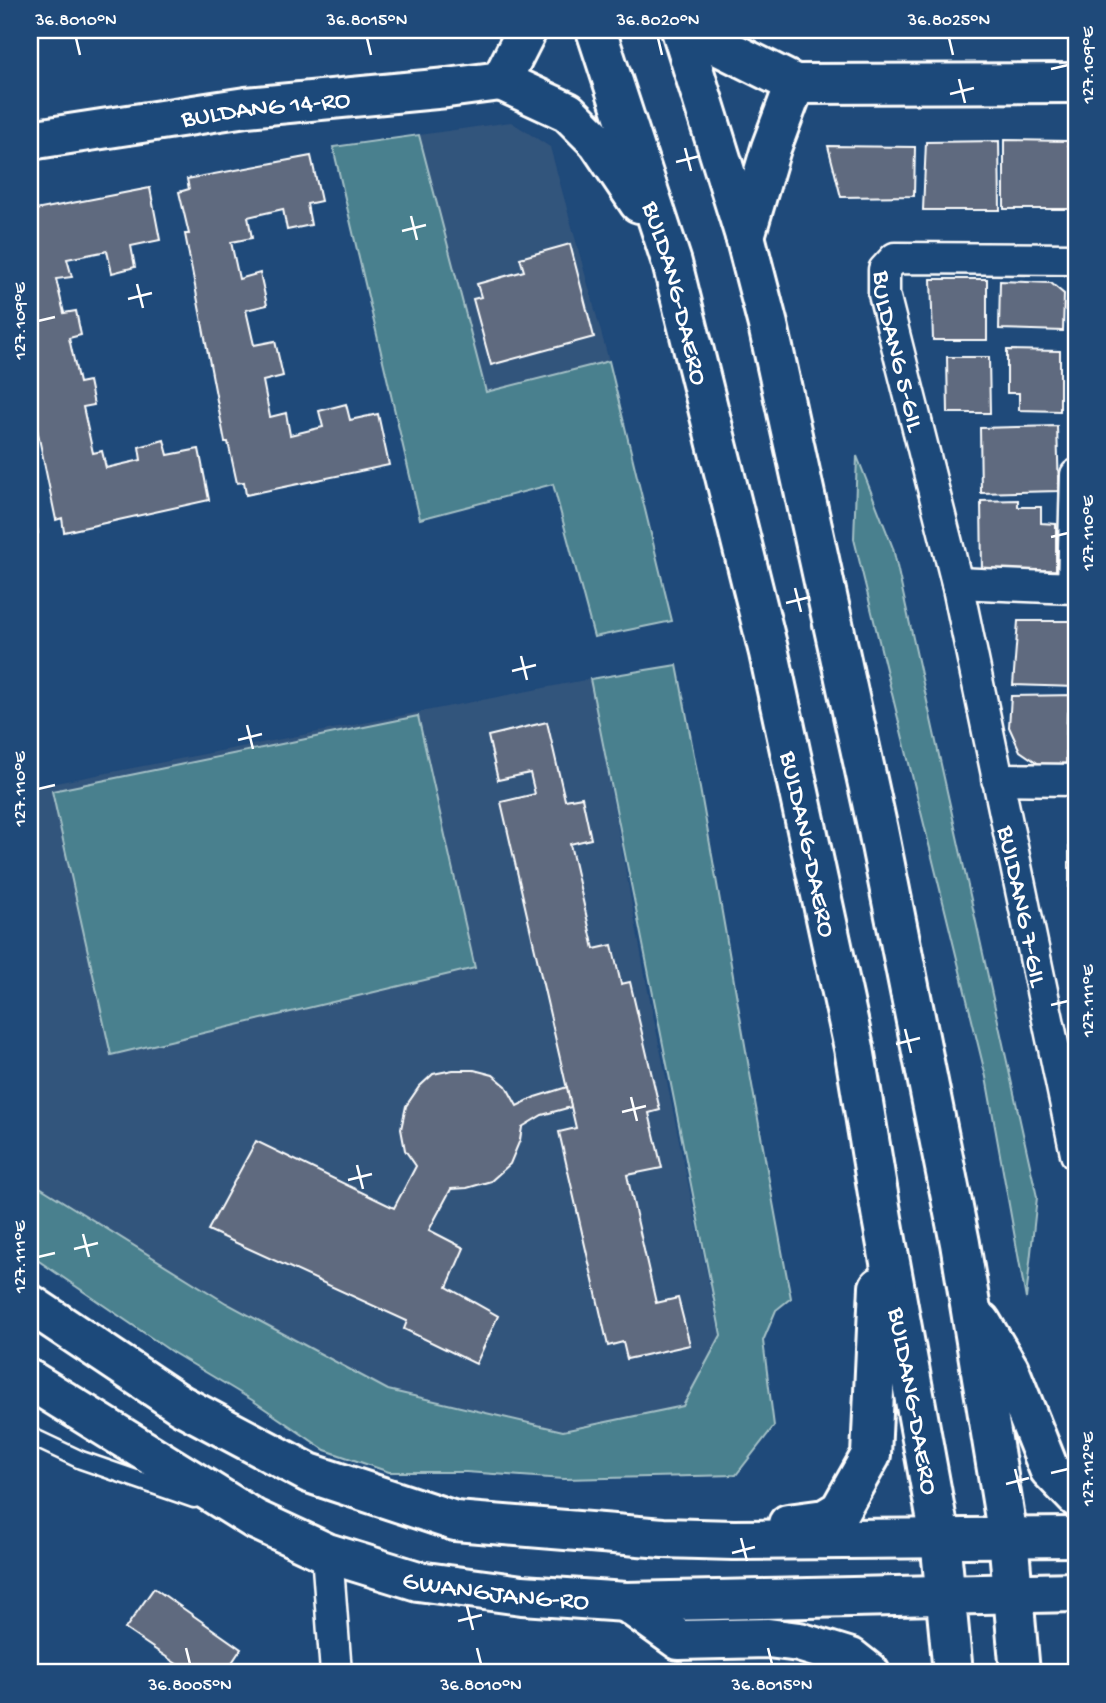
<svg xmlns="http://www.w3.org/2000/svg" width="1106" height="1703" font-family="'Gochi Hand',sans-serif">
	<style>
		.built { fill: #32547c }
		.green { fill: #4a808e; stroke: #a4c0c6; stroke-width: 2 }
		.building { fill: #5f6b7f; stroke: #fff; stroke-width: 2 }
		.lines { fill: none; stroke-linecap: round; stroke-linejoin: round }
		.lane-casing { stroke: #fff; stroke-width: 21 }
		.street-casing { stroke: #fff; stroke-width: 35 }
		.secondary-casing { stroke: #fff; stroke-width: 44 }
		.lane { stroke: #1f4a7a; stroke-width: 16 }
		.street { stroke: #1f4a7a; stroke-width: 30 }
		.secondary { stroke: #1f4a7a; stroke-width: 38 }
		.ticks { fill: none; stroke: #fff; stroke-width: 2.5 }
		.labels { text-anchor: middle; stroke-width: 5; stroke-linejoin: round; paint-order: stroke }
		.street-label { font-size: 26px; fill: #fff; stroke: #1f4a7a }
		.neatline { fill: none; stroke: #fff; stroke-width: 2.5 }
		.ticks-label { font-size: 18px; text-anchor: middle; fill: #fff }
	</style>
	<rect width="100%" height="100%" fill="#1f4a7a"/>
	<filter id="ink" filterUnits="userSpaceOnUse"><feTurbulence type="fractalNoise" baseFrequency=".0143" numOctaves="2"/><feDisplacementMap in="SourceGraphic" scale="14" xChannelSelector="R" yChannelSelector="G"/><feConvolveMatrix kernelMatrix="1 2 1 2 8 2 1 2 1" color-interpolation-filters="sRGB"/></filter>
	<g filter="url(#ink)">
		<g class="built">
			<path d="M511,122L550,147L609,361L486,392L419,135Z"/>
			<path d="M590,679L648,991L720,1337L683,1406L564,1431L388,1389L227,1304L30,1180V788Z"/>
		</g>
		<g class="green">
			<path d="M419,135L486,392L609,361L672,621L594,637L553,484L420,519L333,147Z"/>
			<path d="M857,456L893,548L1037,1197L1026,1299L986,1077L854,539Z"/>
			<path d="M677,665C718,875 750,1088 791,1298L776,1310L763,1341L774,1426L736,1475L564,1479L466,1472H389L325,1450L252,1400L172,1352L30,1255V1181L226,1303L388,1390L563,1431L683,1406L721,1335L590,679Z"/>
			<path d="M418,716L475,968L111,1055L52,791Z"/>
		</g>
		<g class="building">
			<path d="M1004,140L1068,141V145H1076V209H1004Z"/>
			<path d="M999,141L1000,210H923L926,142Z"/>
			<path d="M828,146L915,147L914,196L841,197Z"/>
			<path d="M311,156L321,201L307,204L311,225L287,230L283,209L248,217L252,238L231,242L239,279L260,273L267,305L246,310L254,345L275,341L283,376L263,381L270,417L286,413L290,435L323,427L319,411L346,404L350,420L378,414L389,465L246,495L244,482L237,483L228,442H225L185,234H189L179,192L189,189L187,179Z"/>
			<path d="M150,188L160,240L131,246L135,267L112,273L107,251L67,259L72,277L56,279L64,313L76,311L81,335L69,338L79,383L89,381L94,405L83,407L93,453L102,451L106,468L141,460L139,447L164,440L168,455L199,449L209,500L64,532L62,518L56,520L30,395V211Z"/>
			<path d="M570,244L594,337L491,365L473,299L481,297L477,284L524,271L520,258Z"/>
			<path d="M931,279H987V340H933Z"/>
			<path d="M1000,281L1051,283L1064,294L1063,331L999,329Z"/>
			<path d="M1007,350L1060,351V411L1019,410V393H1007Z"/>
			<path d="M947,357H989L990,413H948Z"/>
			<path d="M1057,426L1059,491L981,493L980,428Z"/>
			<path d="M30,487L38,533L30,535Z"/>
			<path d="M1018,500V507H1041V523L1056,524V570L982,571L981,501Z"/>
			<path d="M1018,621H1076V687L1013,685Z"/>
			<path d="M1076,695V712L1067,713L1066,769L1042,766L1020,751L1009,727L1011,696Z"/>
			<path d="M547,722L565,800L582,797L591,839L570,844L594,949L612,945L621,984L630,982L660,1110L649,1113L662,1168L627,1175L656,1303L678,1298L690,1345L627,1359L623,1342L608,1346L559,1132L576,1128L501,802L535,794L530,773L498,780L488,736Z"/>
			<path d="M1069,819H1076V900L1069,899Z"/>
			<path d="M453,1070H474L493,1075L506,1086L517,1106L535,1097L567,1087L571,1107L542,1115L522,1127L520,1140L510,1164L491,1181L467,1188L451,1189L429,1230L464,1248L447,1287L498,1316L476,1364L404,1329L407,1321L208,1230L256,1141L394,1208L416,1166L405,1150L401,1129L406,1106L419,1087L433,1074Z"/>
			<path d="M154,1588L241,1649L225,1673H190L125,1629Z"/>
		</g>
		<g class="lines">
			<g class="lane-casing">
				<path id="lane" d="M30,1436L81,1460L194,1499"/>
			</g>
			<g class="street-casing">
				<g id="street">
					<path id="s1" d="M1076,259L895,258L884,270V294L957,583L1076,1154"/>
					<path d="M957,583L1073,588L1076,475"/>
					<path d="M997,779L1076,780"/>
					<path d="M327,1553L336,1673"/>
				</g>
			</g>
			<g class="secondary-casing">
				<g id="secondary">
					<path id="s2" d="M596,30L672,263L769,653L854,1048L882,1218L940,1538L953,1673"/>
					<path d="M681,30L745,236L768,325L878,830L960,1243L1008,1537L1020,1673"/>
					<path d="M702,30L723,48L795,84L1076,83"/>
					<path d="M501,81L568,112L598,142L639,203"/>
					<path d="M501,81L527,30"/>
					<path id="s3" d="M30,140L246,107L447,88L501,81"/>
					<path d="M745,236L771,148L795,84"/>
					<path d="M30,1304L181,1405L309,1473L455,1521L663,1538L733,1540L1076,1537"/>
					<path d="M981,1322L1009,1369L1049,1469L1076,1497"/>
					<path id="s4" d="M30,1380L254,1519L327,1553L418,1581L522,1595L626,1602L1076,1592"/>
					<path d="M788,1524L825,1519L840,1510L871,1455L879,1287"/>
					<path d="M626,1602L679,1640L768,1638L799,1642L851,1658L870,1673"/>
				</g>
			</g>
			<use href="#lane" class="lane"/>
			<use href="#street" class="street"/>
			<use href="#secondary" class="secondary"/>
		</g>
	</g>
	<path class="ticks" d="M76,38L80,55M367,38L371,55M658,38L662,55M949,38L953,55M1051,69L1068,65M959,79L965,103M950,94L974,88M685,148L691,171M676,162L700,156M411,216L417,240M402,231L426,225M137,284L143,308M128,299L152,293M38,321L55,317M1051,537L1068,533M795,588L801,612M786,603L810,597M521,656L527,680M512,671L536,665M247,725L253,749M238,740L262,734M38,789L55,785M1051,1005L1068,1001M905,1029L911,1053M896,1044L920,1038M631,1097L637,1121M622,1112L646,1106M357,1165L363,1189M348,1180L372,1174M83,1234L89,1257M74,1249L98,1243M38,1257L55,1253M1015,1469L1021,1493M1051,1473L1068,1469M1006,1484L1029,1478M741,1538L747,1561M732,1553L755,1547M467,1606L473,1630M458,1621L482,1615M186,1648L190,1664M477,1648L481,1664M768,1648L772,1664"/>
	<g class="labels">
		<g class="street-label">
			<text dy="9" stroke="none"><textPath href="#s3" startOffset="238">BULDANG 14-RO</textPath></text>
			<text dy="9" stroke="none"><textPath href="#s2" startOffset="275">BULDANG-DAERO</textPath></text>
			<text dy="9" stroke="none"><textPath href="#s1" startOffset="280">BULDANG 5-GIL</textPath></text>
			<text dy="9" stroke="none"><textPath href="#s2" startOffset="842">BULDANG-DAERO</textPath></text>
			<text dy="9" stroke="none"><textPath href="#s1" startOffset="849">BULDANG 7-GIL</textPath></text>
			<text dy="9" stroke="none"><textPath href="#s2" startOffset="1409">BULDANG-DAERO</textPath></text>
			<text dy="9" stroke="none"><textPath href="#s4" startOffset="518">GWANGJANG-RO</textPath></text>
		</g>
	</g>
	<rect width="1106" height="1703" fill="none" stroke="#1f4a7a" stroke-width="77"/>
	<rect x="38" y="38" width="1030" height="1626" class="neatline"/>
	<g class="ticks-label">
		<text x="76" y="25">36.8010°N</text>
		<text x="367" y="25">36.8015°N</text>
		<text x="658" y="25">36.8020°N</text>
		<text x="949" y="25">36.8025°N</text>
		<text transform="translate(1087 65) rotate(-90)" y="6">127.109°E</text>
		<text transform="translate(19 321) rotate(-90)" y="6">127.109°E</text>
		<text transform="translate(1087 533) rotate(-90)" y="6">127.110°E</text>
		<text transform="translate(19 789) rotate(-90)" y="6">127.110°E</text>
		<text transform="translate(1087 1001) rotate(-90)" y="6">127.111°E</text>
		<text transform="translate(19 1257) rotate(-90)" y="6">127.111°E</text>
		<text transform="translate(1087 1469) rotate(-90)" y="6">127.112°E</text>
		<text x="190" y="1690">36.8005°N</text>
		<text x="481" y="1690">36.8010°N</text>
		<text x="772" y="1690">36.8015°N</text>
	</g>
</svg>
